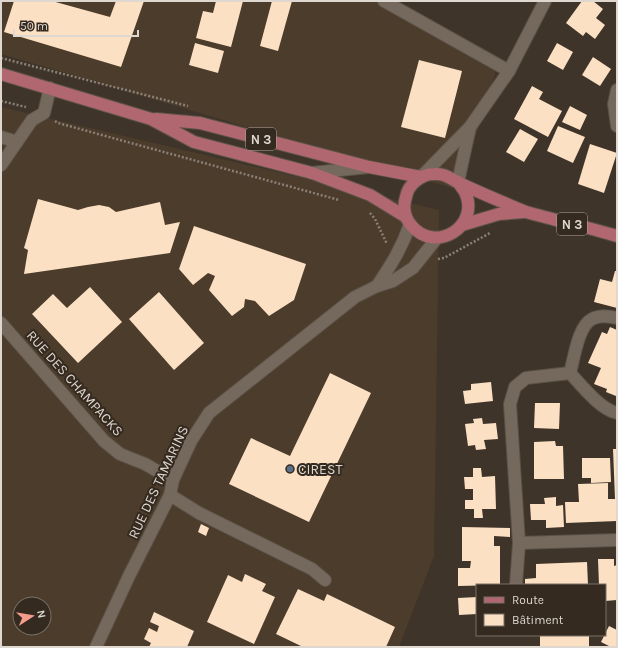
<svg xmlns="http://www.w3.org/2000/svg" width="618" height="648" font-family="Karla,sans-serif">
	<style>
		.built { fill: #4c3c2c; fill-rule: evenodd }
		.building { fill: #fce0c4 }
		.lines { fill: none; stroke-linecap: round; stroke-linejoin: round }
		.minor-casing { stroke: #5a5147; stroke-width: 14 }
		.major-casing { stroke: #5a5147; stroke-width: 14 }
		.path { stroke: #898077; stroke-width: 2.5; stroke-dasharray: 2 2; stroke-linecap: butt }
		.minor { stroke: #75695d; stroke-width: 12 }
		.major { stroke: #b0676f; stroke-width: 12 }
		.service-dot { fill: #5c6f8a; stroke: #352a1f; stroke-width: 1.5 }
		.labels { text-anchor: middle; stroke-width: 4; stroke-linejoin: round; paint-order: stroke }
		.shield { fill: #352a1f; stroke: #aca49c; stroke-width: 1 }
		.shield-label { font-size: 13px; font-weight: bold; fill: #dfd8d1 }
		.street-label { font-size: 14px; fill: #dfd8d1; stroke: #352a1f }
		.poi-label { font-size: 14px; fill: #dfd8d1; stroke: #352a1f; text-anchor: start }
	</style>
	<rect width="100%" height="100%" fill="#3f3429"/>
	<g class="built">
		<path d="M1,1H397L498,64L459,190L1,54Z"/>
		<path d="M1,107L439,210L434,556L399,647H1ZM20,604H44V628H20Z"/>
	</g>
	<g class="building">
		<path d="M14,1H52L110,17L116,1H144L121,67L4,32Z"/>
		<path d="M216,1H243L231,47L196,38L203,11L213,13Z"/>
		<path d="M272,1H292L278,51L260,46Z"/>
		<path d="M582,1H593L603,9L596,18L605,25L595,39L586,32L583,36L566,23Z"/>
		<path d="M195,43L224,51L218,73L189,65Z"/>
		<path d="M557,43L573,52L563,70L547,61Z"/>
		<path d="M593,57L611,69L600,86L582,75Z"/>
		<path d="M419,60L462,71L445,138L401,127Z"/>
		<path d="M532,86L543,92L539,99L562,111L548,137L514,119Z"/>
		<path d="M570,106L587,115L580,130L562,122Z"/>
		<path d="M558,126L585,137L573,163L547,151Z"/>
		<path d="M520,129L538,139L524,162L506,152Z"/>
		<path d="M590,144L617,153L604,193L578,184Z"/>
		<path d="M38,199L78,210L88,207L99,205L109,207L116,212L160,202L165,225L180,222L170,253L24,274L28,250L24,248Z"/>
		<path d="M194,226L306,264L294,300L269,316L255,301L245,299L244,307L232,316L209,290L215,276L208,273L193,285L179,269Z"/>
		<path d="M615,271H617V308L594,302L600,279L612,282Z"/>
		<path d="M90,287L122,322L78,363L32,314L53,294L67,308Z"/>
		<path d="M159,292L204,343L174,370L129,319Z"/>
		<path d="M610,327L617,330V393L616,396L606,392L607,389L594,384L601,368L588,363L602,332L607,334Z"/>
		<path d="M330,373L371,393L309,522L229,484L251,438L290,456Z"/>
		<path d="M491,382L493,401L465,404L463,391L471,390V384Z"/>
		<path d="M535,403H560L559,429L534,428Z"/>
		<path d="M482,418L483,424L496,423L498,439L484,440L486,449L476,450L475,445L468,446L465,424L474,423L473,419Z"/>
		<path d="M555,441L556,446H563L564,479H534V442Z"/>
		<path d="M613,449H617V521L566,523L565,502H579L578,484L608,483V499H615Z"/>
		<path d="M582,458H610L611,482L591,483V478H582Z"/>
		<path d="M473,468H481L482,477L495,476L496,509H482L483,518H474V509H465V500H473V489H465L464,477H473Z"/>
		<path d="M556,497V506L563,505L564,527L546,528V520H531L530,504H545L544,498Z"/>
		<path d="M201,524L209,528L206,536L198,532Z"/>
		<path d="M462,527L510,528V537L494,536V546H500V585L458,586V568H470L471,561H462Z"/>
		<path d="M598,559H614V566L617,565V600L605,601V585H599Z"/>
		<path d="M587,562L588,585H525V579L536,578V564Z"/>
		<path d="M245,574L266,584L262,591L275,597L254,644L207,622L228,575L242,582Z"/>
		<path d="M298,589L324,601L327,594L395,627L386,647H303L276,634Z"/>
		<path d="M477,597V614L459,615L458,598Z"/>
		<path d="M154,612L194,631L187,647H149L151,643L144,639L149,628L157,632L159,626L150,622Z"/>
		<path d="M609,626L617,630V647H611L601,642Z"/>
		<rect x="540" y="635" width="49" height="12"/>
	</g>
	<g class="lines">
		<g class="minor-casing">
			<g id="minor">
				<path d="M384,1L509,71"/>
				<path d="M617,90L614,104L617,126"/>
				<path d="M1,137L17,142"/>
				<path d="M1,165L32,120L44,113L50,88"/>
				<path d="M312,173L368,167"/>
				<path d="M421,177L470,127L509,71L545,1"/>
				<path d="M458,182L470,127"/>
				<path d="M377,286C391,265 402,248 410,224"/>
				<path d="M1,323L104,441L120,454L145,464L173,480"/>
				<path d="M570,373C574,359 578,326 592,319C599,315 609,316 617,318"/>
				<path d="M170,495L199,513L312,569L325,580"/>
				<path d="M519,543L617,540"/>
				<path d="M516,585L519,543L510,404L515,387L526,378L570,373C582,386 600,409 617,413"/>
				<path d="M96,647L129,576L170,495L173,480L191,441L209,413L355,297L377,286L393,281L413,268L437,238"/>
			</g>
		</g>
		<g class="major-casing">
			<g id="major">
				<path d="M1,74L151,119L194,142L312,173L370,195L406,217"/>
				<path d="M156,119L200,123L369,167L421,177"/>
				<path d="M458,182C460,185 463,189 465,192C481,226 435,255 411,225C404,217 403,206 406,197C408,184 422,174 434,174C445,173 451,179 459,183C481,193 504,203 526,212C536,215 546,217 556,220C576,225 597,230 617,236"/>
				<path d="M462,225L499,214L524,212"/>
			</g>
		</g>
		<g class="path">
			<path d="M1,58L188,106"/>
			<path d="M1,101L26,107"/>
			<path d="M55,121L58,123L339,200"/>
			<path d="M370,213L375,219L387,244"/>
			<path d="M438,259L444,258L490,233"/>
		</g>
		<use href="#minor" class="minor"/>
		<use href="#major" class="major"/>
	</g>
	<circle class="service-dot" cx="290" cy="469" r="4"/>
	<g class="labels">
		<g class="shield">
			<rect x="246" y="128" width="30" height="22" rx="3"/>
			<rect x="557" y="213" width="30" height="22" rx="3"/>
		</g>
		<g class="shield-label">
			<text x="261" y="144">N 3</text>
			<text x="572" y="229">N 3</text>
		</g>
		<g class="street-label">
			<text transform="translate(75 383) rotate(48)" y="5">RUE DES CHAMPACKS</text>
			<text transform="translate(158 482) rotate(-65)" y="5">RUE DES TAMARINS</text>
		</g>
		<g class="poi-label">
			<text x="298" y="474">CIREST</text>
		</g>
	</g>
	<rect width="618" height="648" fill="none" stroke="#dfd8d1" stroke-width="4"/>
	<rect x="476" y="584" width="130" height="52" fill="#352a1f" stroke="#797066"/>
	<rect x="484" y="597" width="20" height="6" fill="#b0676f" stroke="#797066"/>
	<text x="512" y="604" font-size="12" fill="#dfd8d1">Route</text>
	<rect x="484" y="614" width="20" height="12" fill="#fce0c4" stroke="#797066"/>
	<text x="512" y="624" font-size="12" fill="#dfd8d1">Bâtiment</text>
	<g transform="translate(32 616) rotate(78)"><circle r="19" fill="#352a1f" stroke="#797066"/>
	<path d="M0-3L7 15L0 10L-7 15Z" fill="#f49d8b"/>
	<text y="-6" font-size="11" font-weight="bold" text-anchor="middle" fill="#dfd8d1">N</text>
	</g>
	<path d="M14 30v6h124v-6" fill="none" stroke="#dfd8d1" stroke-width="2"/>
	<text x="20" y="30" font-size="12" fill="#dfd8d1" stroke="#352a1f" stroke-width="3" paint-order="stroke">50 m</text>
</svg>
